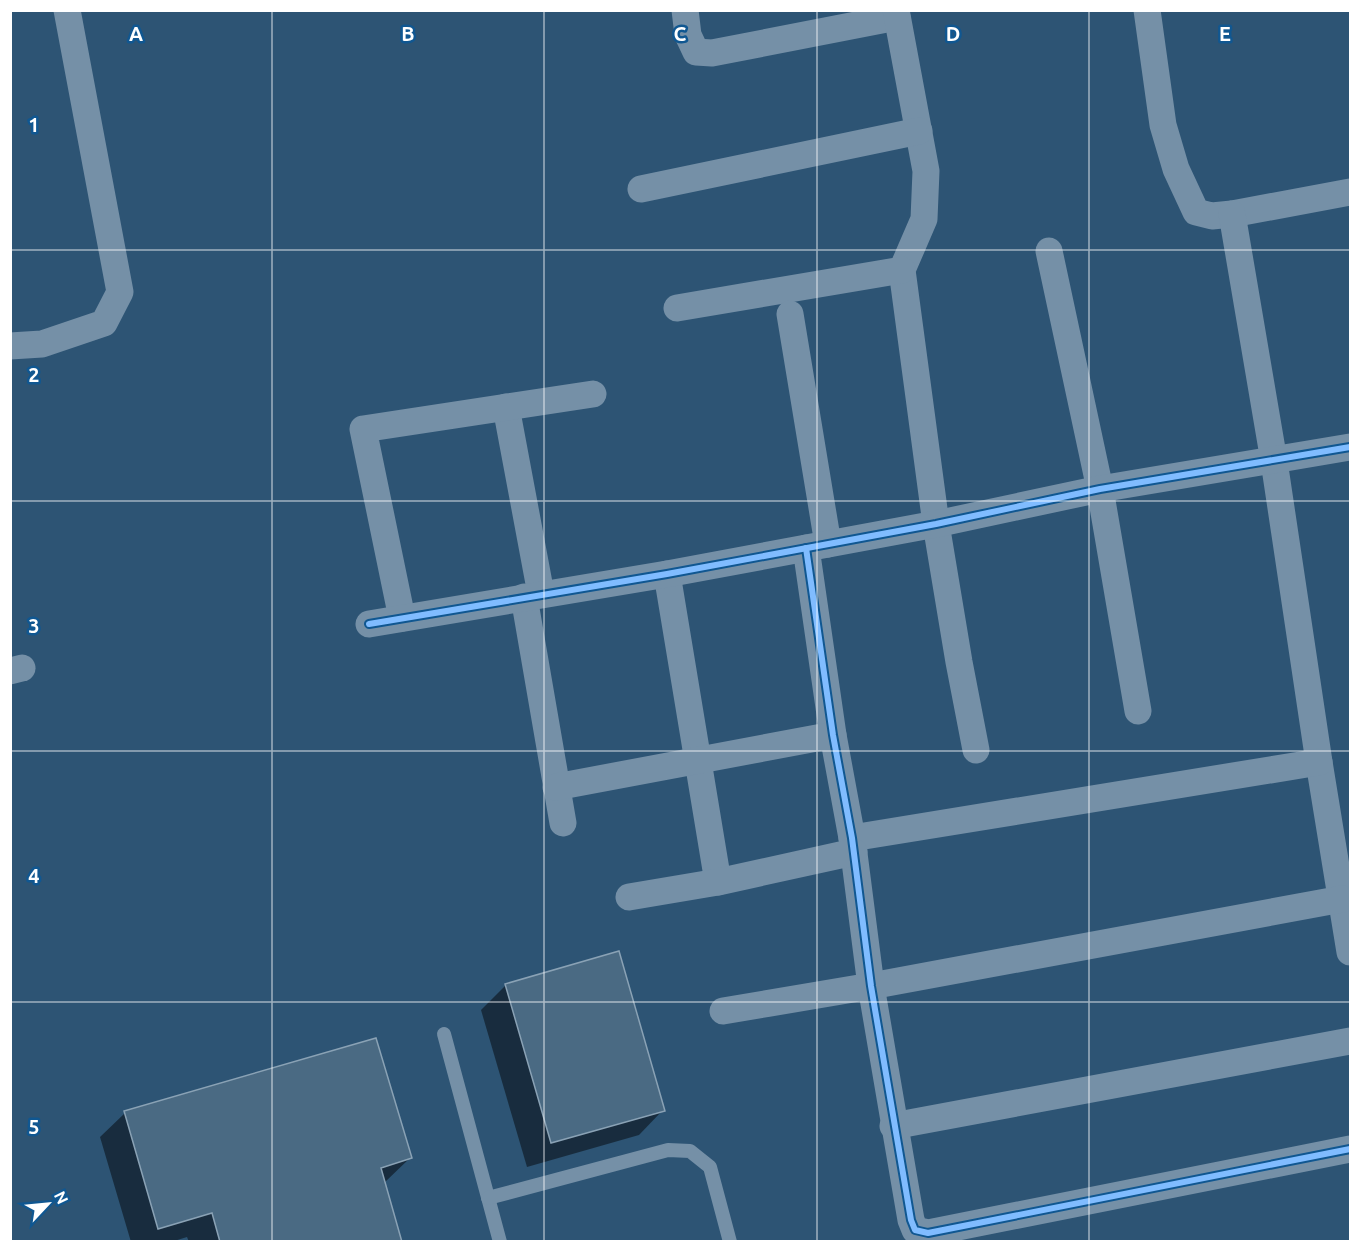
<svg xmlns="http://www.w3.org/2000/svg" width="1361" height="1252" font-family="Ubuntu,sans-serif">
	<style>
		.shadow { fill: #0007 }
		.building { fill: #4a6a83; stroke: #8aa2b5; stroke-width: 1.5 }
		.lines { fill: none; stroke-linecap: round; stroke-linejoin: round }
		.lane { stroke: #7590a7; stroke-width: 14 }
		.street { stroke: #7590a7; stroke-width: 27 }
		.cycleway-casing { stroke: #105791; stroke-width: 10 }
		.cycleway { stroke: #80bcff; stroke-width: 6 }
		.grid { fill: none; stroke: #fff; stroke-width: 1.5; stroke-opacity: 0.55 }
		.grid-label { font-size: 20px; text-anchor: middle; font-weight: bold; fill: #fff; stroke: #105791; stroke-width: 5; stroke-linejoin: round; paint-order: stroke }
	</style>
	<rect width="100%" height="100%" fill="#2d5474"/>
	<g class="shadow">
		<path d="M618,953L663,1110L639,1135L527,1167L481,1010L505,986Z"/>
		<path d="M125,1113L410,1158L384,1183L401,1242H189L187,1237L171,1242H131L100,1137Z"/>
	</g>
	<g class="building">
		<path d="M619,951L665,1111L551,1143L505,984Z"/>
		<path d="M376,1038L412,1158L381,1168L402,1242H220L212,1213L158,1229L124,1111Z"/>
	</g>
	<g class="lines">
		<g class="lane">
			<path d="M444,1034L500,1242"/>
			<path d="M488,1198L668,1150L690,1151L710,1167L730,1242"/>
		</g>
		<g class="street">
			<path d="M685,10L688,35L696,52L712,53L897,17"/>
			<path d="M896,10L926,171L924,219L902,270L936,524L959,662L976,750"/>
			<path d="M1147,10L1163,125L1176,169L1196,212L1212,216L1232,214L1350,192"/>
			<path d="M641,189L919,131"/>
			<path d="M1232,214L1274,461L1319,762L1350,952"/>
			<path d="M1049,251L1100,489L1138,711"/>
			<path d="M677,308L902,270"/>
			<path d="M790,314L828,544"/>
			<path d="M10,346L42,344L104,323L120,292L67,10"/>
			<path d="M506,407L541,594"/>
			<path d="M806,548L833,735L852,838L871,986L911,1220L915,1230L928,1233L1350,1149"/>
			<path d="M667,574L718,882"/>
			<path d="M524,597L563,823"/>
			<path d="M402,618L363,429L593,394"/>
			<path d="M369,624L667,574L936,524L1100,489L1350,447"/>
			<path d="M10,671L22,668"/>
			<path d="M556,787L833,735"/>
			<path d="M852,838L1319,762"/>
			<path d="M629,897L718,882L854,852"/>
			<path d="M723,1011L871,986L1342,899"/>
			<path d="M893,1126L1350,1041"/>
		</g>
		<g class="cycleway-casing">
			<g id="cycleway">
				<path d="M806,548L833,735L852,838L871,986L911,1220L915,1230L928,1233L1350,1149"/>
				<path d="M369,624L667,574L936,524L1100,489L1350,447"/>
			</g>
		</g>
		<use href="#cycleway" class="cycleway"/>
	</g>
	<path class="grid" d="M272,10V1242M544,10V1242M817,10V1242M1089,10V1242M10,250H1350M10,501H1350M10,751H1350M10,1002H1350"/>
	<g class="grid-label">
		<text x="136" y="41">A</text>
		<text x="408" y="41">B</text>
		<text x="680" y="41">C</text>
		<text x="953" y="41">D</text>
		<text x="1225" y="41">E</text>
		<text x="34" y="132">1</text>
		<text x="34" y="382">2</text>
		<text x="34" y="633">3</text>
		<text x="34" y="883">4</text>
		<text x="34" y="1134">5</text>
	</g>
	<rect width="1361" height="1252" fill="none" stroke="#ffffff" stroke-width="24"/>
	<g transform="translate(48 1204) rotate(64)" stroke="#105791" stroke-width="4.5" paint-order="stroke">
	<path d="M0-4.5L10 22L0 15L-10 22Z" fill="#ffffff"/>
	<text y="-9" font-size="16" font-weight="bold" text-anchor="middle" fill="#ffffff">N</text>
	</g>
</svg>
